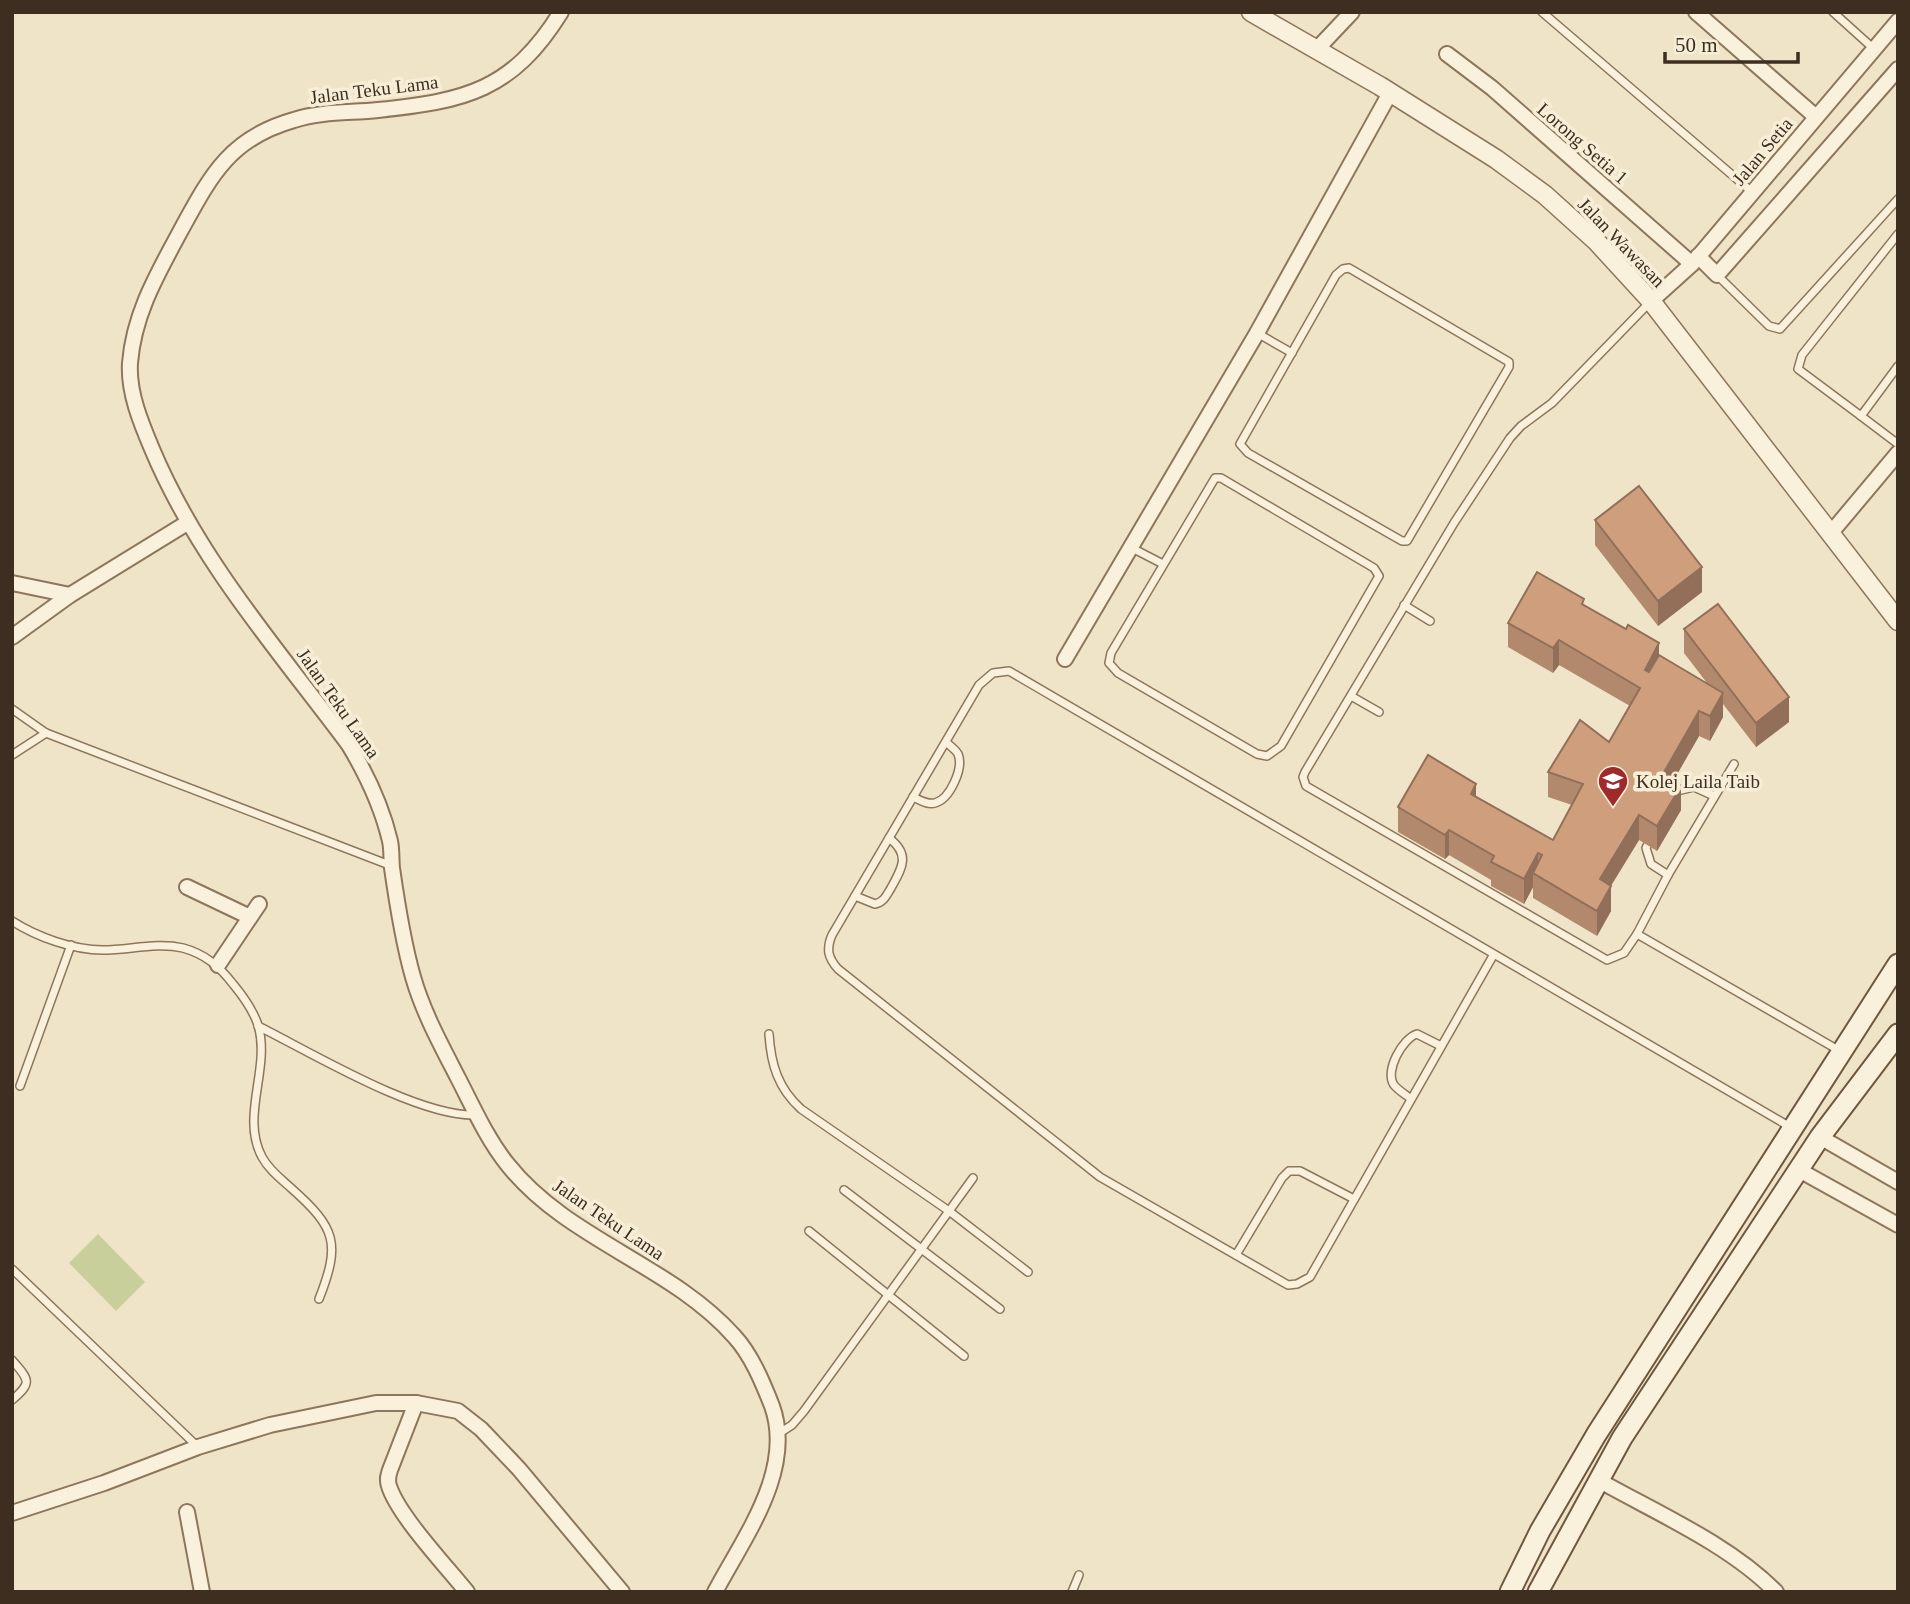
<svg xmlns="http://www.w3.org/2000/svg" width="1910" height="1604" font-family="'Times New Roman',serif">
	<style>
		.green { fill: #c9cf9b }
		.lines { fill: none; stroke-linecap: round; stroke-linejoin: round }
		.service-casing { stroke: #8d765c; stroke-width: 10 }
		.minor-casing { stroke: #8d765c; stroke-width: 18 }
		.tertiary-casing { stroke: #8d765c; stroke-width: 21 }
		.secondary-casing { stroke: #6f573f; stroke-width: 23 }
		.service { stroke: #faf1dc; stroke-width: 7 }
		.minor { stroke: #faf1dc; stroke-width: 14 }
		.tertiary { stroke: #faf1dc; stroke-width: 18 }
		.secondary { stroke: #faf1dc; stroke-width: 19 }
		.wall { fill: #b2896c }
		.shaded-wall { fill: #916f58 }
		.building { fill: #cf9f7d; stroke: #916f58; stroke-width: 2 }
		.labels { text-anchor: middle; stroke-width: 7; stroke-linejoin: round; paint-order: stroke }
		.street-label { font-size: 19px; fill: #3d2e20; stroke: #f7eed8 }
		.poi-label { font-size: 19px; fill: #3d2e20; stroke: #f7eed8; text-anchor: start }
	</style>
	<rect width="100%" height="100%" fill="#f0e4c8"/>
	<path class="green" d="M98,1234L145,1282L116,1311L69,1263Z"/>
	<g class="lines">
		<g class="service-casing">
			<g id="service">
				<path d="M1542,12L1752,192"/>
				<path d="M1833,12L1874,49"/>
				<path d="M1898,234L1802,355L1798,369L1861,416L1898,366"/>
				<path d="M1349,268L1509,362V367L1407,541H1402L1248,453L1240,444L1336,275L1343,269Z"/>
				<path d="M1717,275L1769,326L1780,329L1898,199"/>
				<path d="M1651,301L1552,403L1521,426L1510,438L1454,523L1305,772L1303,777L1306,786L1607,960L1624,953L1637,934L1668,875L1734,764"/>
				<path d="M1257,333L1292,353"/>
				<path d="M1861,416L1898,444"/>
				<path d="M1215,478H1221L1374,568L1379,576L1281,746L1267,756L1257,754L1118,673L1109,663L1111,653Z"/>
				<path d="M1130,547L1163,564"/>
				<path d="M1404,605L1430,621"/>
				<path d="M1351,696L1379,712"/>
				<path d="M12,709L46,733L392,866"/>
				<path d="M12,755L46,733"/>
				<path d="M1675,794L1677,791L1694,787L1714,796"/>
				<path d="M913,797C920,800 927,805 935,803C950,799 964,768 958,754C955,749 950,746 946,742"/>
				<path d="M1651,838L1646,848L1651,864L1668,875"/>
				<path d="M855,896L875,904C884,902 886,896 891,888C902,868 911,855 889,838"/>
				<path d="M12,921C37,937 73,950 103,950C129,950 157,942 183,948C205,954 219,966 233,984C243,996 253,1010 258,1025C271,1068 240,1116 262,1157C269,1170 281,1179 291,1188C336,1228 341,1243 319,1299"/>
				<path d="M1637,934L1840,1051"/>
				<path d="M1494,954L1310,1277L1297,1284L1288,1285L1100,1177L838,969C828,958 826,949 832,935L979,685L993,673L1009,671L1792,1128"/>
				<path d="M258,1026C312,1053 418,1117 476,1115"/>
				<path d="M769,1034C771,1065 778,1088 801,1109L949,1211L1028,1272"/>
				<path d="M20,1086L71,945"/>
				<path d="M1411,1099C1406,1095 1398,1090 1394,1085C1384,1071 1403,1038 1417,1034L1441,1046"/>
				<path d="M844,1190L1000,1309"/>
				<path d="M809,1231L964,1356"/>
				<path d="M1236,1255L1282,1178L1289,1171H1300L1354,1199"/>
				<path d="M12,1269L198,1447"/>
				<path d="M12,1360C29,1380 33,1382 12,1400"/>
				<path d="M778,1434L792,1425L804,1411L973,1178"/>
				<path d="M1072,1592L1079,1575"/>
			</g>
		</g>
		<g class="minor-casing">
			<g id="minor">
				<path d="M561,12C512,91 465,101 378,110C350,113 322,111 294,120C230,138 211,175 181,230C158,273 134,313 130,363C128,392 141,423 152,449C198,559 278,650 349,745C367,775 382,807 390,841C392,850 391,859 392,868C397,903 403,942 413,977C423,1012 441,1045 458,1078C473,1107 487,1139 508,1165C568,1240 671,1265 734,1336C751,1354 763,1383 772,1406C795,1470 744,1537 715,1592"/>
				<path d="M1696,12L1816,117"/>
				<path d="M1317,49L1352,12"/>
				<path d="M1447,54L1492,88L1692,264"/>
				<path d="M1698,256L1717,275L1898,69"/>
				<path d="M1651,301L1692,264L1898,21"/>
				<path d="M1830,534L1898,453"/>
				<path d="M12,583L70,595"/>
				<path d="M12,637L70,595L187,523"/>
				<path d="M1065,659L1257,333L1390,93"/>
				<path d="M187,887L250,917"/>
				<path d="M218,965L259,904"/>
				<path d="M1820,1137L1898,1182"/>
				<path d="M1799,1170L1898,1225"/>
				<path d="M416,1403L390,1470C388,1476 387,1480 389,1486C398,1515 446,1566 467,1592"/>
				<path d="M1600,1481C1657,1513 1730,1545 1776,1592"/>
				<path d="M187,1512L202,1592"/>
				<path d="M12,1513L104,1483L198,1447L270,1425L376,1403H416L458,1411L481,1429L519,1469L622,1592"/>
			</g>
		</g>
		<g class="tertiary-casing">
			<path id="tertiary" d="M1251,12L1380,86L1496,159L1545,195L1596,241L1651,301L1898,621"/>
		</g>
		<g class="secondary-casing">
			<g id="secondary">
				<path d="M1510,1592L1540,1531L1596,1435L1898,964"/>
				<path d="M1538,1592L1622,1438L1820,1137L1898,1034"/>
			</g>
		</g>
		<use href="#service" class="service"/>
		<use href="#minor" class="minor"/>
		<use href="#tertiary" class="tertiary"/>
		<use href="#secondary" class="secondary"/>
	</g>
	<g class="wall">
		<path d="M1595,520L1702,592L1658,626L1595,545Z"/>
		<path d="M1584,605L1659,656L1707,683L1684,653V629L1789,722L1756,747L1723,704V717L1710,741L1699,736L1673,781L1681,810L1657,851L1639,840L1611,886V911L1597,936L1533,898V887L1524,904L1491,886V880L1449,855L1445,859L1398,832V807L1476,796L1553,840L1572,805L1548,797V772L1609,742L1630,706L1559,665L1553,673L1508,647V623Z"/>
	</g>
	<g class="shaded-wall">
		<path d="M1702,567V592L1658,626V601Z"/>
		<path d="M1559,640V665L1553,673V648Z"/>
		<path d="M1659,643V667L1645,694V670Z"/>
		<path d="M1723,693V717L1710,741V716Z"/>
		<path d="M1789,697V722L1756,747V723Z"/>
		<path d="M1699,711V736L1663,799V774Z"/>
		<path d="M1476,784V809L1471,794Z"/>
		<path d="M1681,786V810L1657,851V826Z"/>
		<path d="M1639,815V840L1600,903V879Z"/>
		<path d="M1449,830V855L1445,859V835Z"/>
		<path d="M1538,853V876L1533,873V887L1524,904V879Z"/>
		<path d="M1611,886V911L1597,936V911Z"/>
	</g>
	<g class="building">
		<path d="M1639,486L1702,567L1658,601L1595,520Z"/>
		<path d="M1537,572L1584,599L1582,604L1626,629L1628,625L1659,643L1645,670L1649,672L1659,655L1723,693L1710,716L1699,711L1663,774L1681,786L1657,826L1639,815L1600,879L1611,886L1597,911L1533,873L1542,855L1538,853L1524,879L1491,862L1494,856L1449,830L1445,835L1398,807L1428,755L1476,784L1471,794L1553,840L1583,784L1548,772L1580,720L1609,742L1640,688L1559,640L1553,648L1508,623Z"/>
		<path d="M1718,604L1789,697L1756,723L1684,629Z"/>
	</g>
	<defs>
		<g id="university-pin" transform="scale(1.575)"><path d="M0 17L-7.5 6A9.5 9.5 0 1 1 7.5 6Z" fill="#9e2a2b" stroke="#f7eed8"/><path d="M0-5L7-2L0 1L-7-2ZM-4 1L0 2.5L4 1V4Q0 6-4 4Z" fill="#fff"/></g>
	</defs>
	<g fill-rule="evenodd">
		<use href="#university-pin" x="1613" y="781"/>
	</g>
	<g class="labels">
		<g class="street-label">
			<text transform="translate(374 89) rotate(-7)" y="7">Jalan Teku Lama</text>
			<text transform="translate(1583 143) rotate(41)" y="7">Lorong Setia 1</text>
			<text transform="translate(1762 151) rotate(-50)" y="7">Jalan Setia</text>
			<text transform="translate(1622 242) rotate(46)" y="7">Jalan Wawasan</text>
			<text transform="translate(339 703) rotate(55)" y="7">Jalan Teku Lama</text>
			<text transform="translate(609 1219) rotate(34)" y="7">Jalan Teku Lama</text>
		</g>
		<g class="poi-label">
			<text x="1636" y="788">Kolej Laila Taib</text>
		</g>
	</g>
	<rect width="1910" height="1604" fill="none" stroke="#3d2e20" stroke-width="28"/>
	<path d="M1665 52v10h133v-10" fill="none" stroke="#3d2e20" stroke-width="3.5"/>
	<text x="1675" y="52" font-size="21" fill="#3d2e20" stroke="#f7eed8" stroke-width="5" paint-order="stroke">50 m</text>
</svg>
